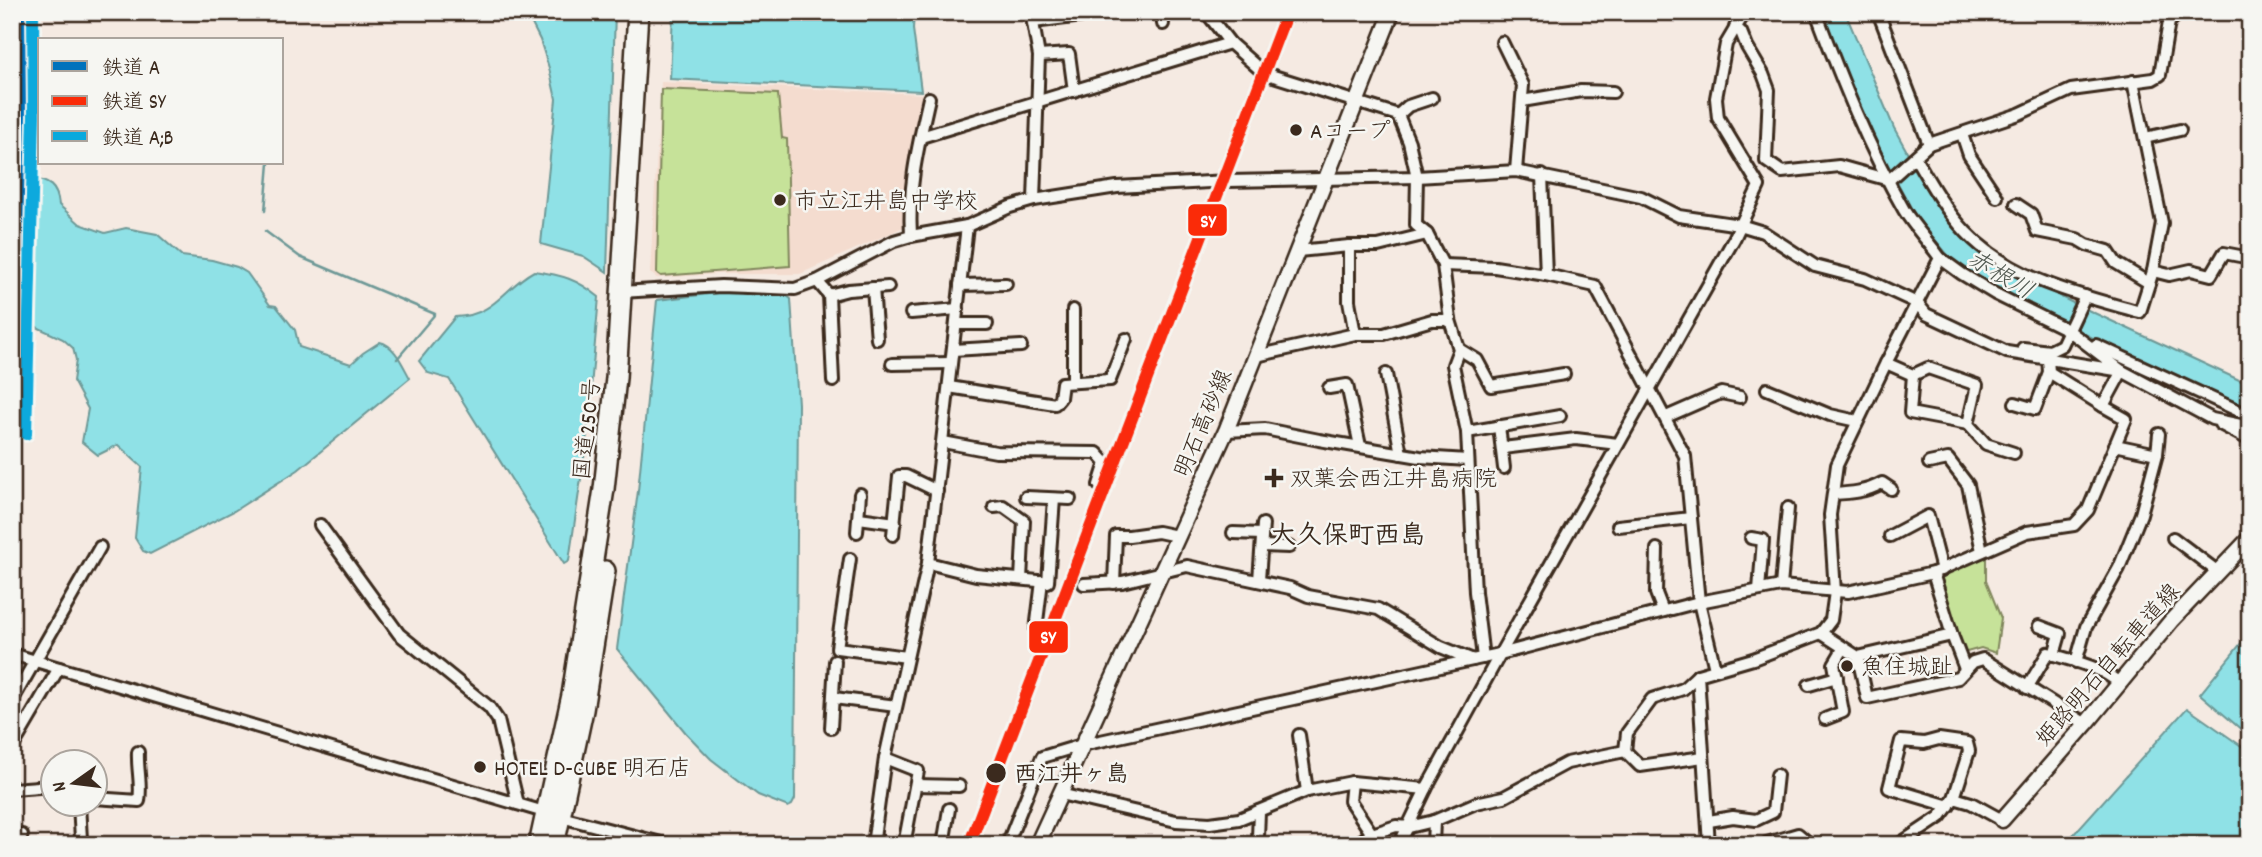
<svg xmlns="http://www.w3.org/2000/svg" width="2262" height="857" font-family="Dekko,'Klee One',sans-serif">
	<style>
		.built { fill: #f4dccf }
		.green { fill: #c6e299; stroke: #80865c; stroke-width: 2 }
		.water { fill: #8fe1e6; stroke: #6d9896; stroke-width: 2 }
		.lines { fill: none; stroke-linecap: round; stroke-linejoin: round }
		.stream { stroke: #6d9896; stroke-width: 2.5 }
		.street-casing { stroke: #3b2a1e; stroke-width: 16 }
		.secondary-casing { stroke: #3b2a1e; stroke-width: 19 }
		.highway-casing { stroke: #3b2a1e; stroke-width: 24 }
		.street { stroke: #f6f6f2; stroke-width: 10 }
		.secondary { stroke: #f6f6f2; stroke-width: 14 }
		.highway { stroke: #f6f6f2; stroke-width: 19 }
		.rail-1-casing { stroke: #f6f6f2; stroke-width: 18 }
		.rail-2-casing { stroke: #f6f6f2; stroke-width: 18 }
		.rail-3-casing { stroke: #f6f6f2; stroke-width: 18 }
		.rail-1 { stroke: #0072bc; stroke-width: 12 }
		.rail-2 { stroke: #fa2b08; stroke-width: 12 }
		.rail-3 { stroke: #09a9dd; stroke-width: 12 }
		.poi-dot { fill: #3b2a1e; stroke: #f6f6f2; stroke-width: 2.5 }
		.labels { text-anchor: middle; stroke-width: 5; stroke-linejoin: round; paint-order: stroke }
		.poi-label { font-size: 23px; fill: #3b2a1e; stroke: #f6f6f2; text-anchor: start }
		.street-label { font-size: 23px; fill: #3b2a1e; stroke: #f6f6f2 }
		.stop-label { font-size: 23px; font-weight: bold; fill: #3b2a1e; stroke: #f6f6f2; text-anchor: start }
		.water-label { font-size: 24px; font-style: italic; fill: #505850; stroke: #f6f6f2 }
		.quarter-label { font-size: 26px; font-weight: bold; fill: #3b2a1e; stroke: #f6f6f2 }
		.line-badge { stroke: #f6f6f2; stroke-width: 2.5 }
		.badge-label { font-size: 19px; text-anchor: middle; font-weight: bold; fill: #fff }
	</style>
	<rect width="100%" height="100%" fill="#f5eae2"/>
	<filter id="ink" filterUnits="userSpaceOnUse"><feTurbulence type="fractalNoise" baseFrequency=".0143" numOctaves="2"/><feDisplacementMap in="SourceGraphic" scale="14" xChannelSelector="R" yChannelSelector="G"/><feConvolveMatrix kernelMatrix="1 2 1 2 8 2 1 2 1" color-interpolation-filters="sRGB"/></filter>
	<g filter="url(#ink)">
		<path class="built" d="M661,82L925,94L907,173L904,227L800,274H717L657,278L650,273Z"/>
		<g class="green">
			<path d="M661,89L778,94L782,138L787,139L790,266L661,276L657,273Z"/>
			<path d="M1986,554V581L2001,618L1996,653L1981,648L1963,653L1937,575Z"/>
		</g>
		<g class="water">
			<path d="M515,12H615L607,272L583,256L541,244L556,99L549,68L540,40L531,22Z"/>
			<path d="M673,12H914L913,29L921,91L670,79Z"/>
			<path d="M1823,12H1845L1894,128L1931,195L1965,240L2001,267L2077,305L2250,385V411L2199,389L2068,326L1975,278L1952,260L1916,217L1881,152L1841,68Z"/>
			<path d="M30,177C49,182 57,185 59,205L80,224L105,233L126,228L157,234L182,256L212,260L237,267L247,273L270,305L276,306L295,330L299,347L351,364L363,353L380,342C395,345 403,366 410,378L298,470L234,511L150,554L143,551L135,538L142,467L118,445L98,455L82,442L88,409L73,381L76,360L73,348L63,339L26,322Z"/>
			<path d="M534,271C562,275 577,279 599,297L586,444L569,561L564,564L449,379L428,373L419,361L455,317C495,316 504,287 534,271Z"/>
			<path d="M726,292L784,294L791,299L798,404L795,799L792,805L788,807L758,795L711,759L686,733L617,649L638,491L657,300Z"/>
			<path d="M2250,632V737L2200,694Z"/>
			<path d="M2187,708L2250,752V845H2064Z"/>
		</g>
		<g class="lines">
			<g class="stream">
				<path d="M25,67L40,68"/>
				<path d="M265,211L269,163"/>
				<path d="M265,231L300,257L435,314L397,359"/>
			</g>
			<g class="street-casing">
				<g id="street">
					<path d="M1031,12L1039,56L1034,200"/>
					<path d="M1162,12L1163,24"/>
					<path d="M1206,12L1230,43L1264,73L1398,115L1409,142L1417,177L1416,225L1427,234L1443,265L1450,320L1459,349L1453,365L1467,432L1475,592L1483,658"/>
					<path d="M1878,12L1929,144"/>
					<path d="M1033,22L1116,12"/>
					<path d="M1735,27L1741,32L1747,47L1763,74L1769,90L1766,161L1782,172L1839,166L1889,180"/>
					<path d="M1502,42L1523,85L1516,171"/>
					<path d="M1039,56L1069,54L1074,91"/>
					<path d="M1522,101L1581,91L1613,92"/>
					<path d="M1398,115L1408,106L1432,98"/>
					<path d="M1962,134L1969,155L1997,197"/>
					<path d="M921,137L1230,43"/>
					<path d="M2145,138L2180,130"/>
					<path d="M1915,157C1930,183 1945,210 1966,232C2011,280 2080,295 2140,312L2153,271L2162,223L2133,81"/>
					<path d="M1542,175L1546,275L1595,286L1685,456L1699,602L1715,669"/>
					<path d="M1889,180L1929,144L2019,114L2071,90L2153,79L2160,75L2169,22L2177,15L2178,12"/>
					<path d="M2016,204L2031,214L2037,231L2077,239L2087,245L2108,251L2116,263L2149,283"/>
					<path d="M911,236C908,185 918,147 929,98"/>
					<path d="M1349,246V301L1355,334"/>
					<path d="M1298,251L1349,246H1378L1427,234"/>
					<path d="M1443,265L1495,267L1546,275"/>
					<path d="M2153,271L2169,275L2191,270L2211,275L2224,253L2250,258"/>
					<path d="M817,281L829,295L833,381"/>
					<path d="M960,285L1006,284"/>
					<path d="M873,288L877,339"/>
					<path d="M621,292L721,286L795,289L817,281L894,241L911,236L967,226L1010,207L1034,200L1117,187L1228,181L1417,177L1516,171L1641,197L1679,216L1740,225L1763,232L1815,266L1865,279L1917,303L1926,314L2007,352L2122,371L2212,419L2250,427"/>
					<path d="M829,295L848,290L888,287"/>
					<path d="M911,313L958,309"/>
					<path d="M956,324H987"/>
					<path d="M2096,345L2250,416"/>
					<path d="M2023,348L2050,351L2062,345L2085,296"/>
					<path d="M1459,349L1477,360L1491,386L1564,374"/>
					<path d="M953,350L1021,346"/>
					<path d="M1256,356L1355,334H1384L1432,320H1450"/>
					<path d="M2048,359L2049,372L2103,406"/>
					<path d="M1886,363L1913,375L1928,368L1977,385L1968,424L1986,444L2014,453"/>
					<path d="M892,364L951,363"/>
					<path d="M1386,374L1401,454"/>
					<path d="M1913,375L1910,413L1968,424"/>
					<path d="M1073,382V310"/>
					<path d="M949,387L1055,404L1060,398L1062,383L1110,380L1126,339"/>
					<path d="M1329,388L1347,385L1360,446"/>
					<path d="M1767,389L1830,415L1857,421"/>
					<path d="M2015,403L2035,409L2049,372"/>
					<path d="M1666,417L1721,393L1740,397"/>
					<path d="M2220,424L2250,440"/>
					<path d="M1499,426L1504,468"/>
					<path d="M1226,431L1265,429L1319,440L1420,457L1468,460"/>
					<path d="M1467,432L1560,416"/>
					<path d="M943,442L996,452L1097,453L1106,463L1099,485"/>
					<path d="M2115,445L2157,454"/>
					<path d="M1503,448L1576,439L1618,444"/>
					<path d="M1929,463L1948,459L1968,485L1982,551"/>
					<path d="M1833,494C1851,493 1866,492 1882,483L1891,489"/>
					<path d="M1026,497L1070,499"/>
					<path d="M994,507L1003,506L1024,521L1021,579"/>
					<path d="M859,518L895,523"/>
					<path d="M320,525L399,634L489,707L498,720L518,804"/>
					<path d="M1618,526L1691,518"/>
					<path d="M857,532L860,494"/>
					<path d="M1233,533L1262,534"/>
					<path d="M893,535L899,476H906L937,491"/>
					<path d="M1890,536L1928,516L1942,570"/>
					<path d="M1751,538L1763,540L1759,590"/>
					<path d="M2173,538L2218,572"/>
					<path d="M1262,546L1289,547"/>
					<path d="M1657,549L1656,593L1663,611"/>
					<path d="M850,559L837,648L907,657"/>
					<path d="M928,563L976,575L1048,582L1054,499"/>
					<path d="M1933,573L1952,635L1965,669"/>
					<path d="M1259,580L1263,524"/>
					<path d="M1114,583L1116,536H1129L1158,532L1177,536"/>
					<path d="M1084,584L1122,582L1187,566L1290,588L1308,596L1378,609L1441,647L1473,660"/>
					<path d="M1781,586L1788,508"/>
					<path d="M2039,626L2060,634L2054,655"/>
					<path d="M1036,630L1042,581"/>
					<path d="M1821,633L1858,657L1867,698L1958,678L1973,662L1983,659L2086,724"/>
					<path d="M12,654L561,817L669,845"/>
					<path d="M1858,657L1952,635"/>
					<path d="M2076,662L2086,627L2119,568L2141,514L2157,454L2159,434"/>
					<path d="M1809,685L1837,677"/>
					<path d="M2027,688L2048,653C2072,661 2101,666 2120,684"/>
					<path d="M834,698L896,706"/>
					<path d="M12,701L100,547"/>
					<path d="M1825,719L1843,712L1834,664L1843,649"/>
					<path d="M831,728L835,661"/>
					<path d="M1299,735L1307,791"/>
					<path d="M12,748L59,668"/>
					<path d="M1625,751L1627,733L1652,699L1683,689L1698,675"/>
					<path d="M885,758L918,771L904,845"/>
					<path d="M1352,782L1350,801L1372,834"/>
					<path d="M916,785L959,786"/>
					<path d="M12,789L52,786"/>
					<path d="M1060,794L1176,821L1210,823L1239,819L1307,791L1352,782L1426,789"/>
					<path d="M94,798L139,801C142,784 137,769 138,752"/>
					<path d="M1949,806L1889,788L1901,741L1924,743L1939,739L1967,743L1969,751L1954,798"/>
					<path d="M1709,821L1733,817L1756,820L1773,812L1777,775"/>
					<path d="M12,836L22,835"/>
					<path d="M1258,838L1259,811"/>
					<path d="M874,839L890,845"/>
					<path d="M77,845L81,839L79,804"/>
					<path d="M873,845L885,758L928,563L967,226"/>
					<path d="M943,845L949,809"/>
					<path d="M1007,845L1042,757L1082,745L1500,654L1699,602L1781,586L1848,592L1933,573L2027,532L2074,525L2088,510L2126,419L2103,406L2122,371L2068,330L1995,294L1962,274L1940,258"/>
					<path d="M1354,845L1372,834L1396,826L1409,827L1434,821L1476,803L1504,797L1567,763L1625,751L1640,766L1703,757"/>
					<path d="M1399,845L1426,789L1500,654L1734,239L1759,186L1718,118L1716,98L1726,44L1745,12"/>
					<path d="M1433,845L1434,821"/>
					<path d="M1709,845L1698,675L1753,659L1821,633L1831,620L1835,592L1830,515L1837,465L1886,363L1940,258C1929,242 1914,227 1904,210C1869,149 1841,79 1816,12"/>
					<path d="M1768,845L1767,843L1798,834L1811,845"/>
					<path d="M1898,845L1940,817L1954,798L1971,803L2002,820"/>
				</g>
			</g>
			<g class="secondary-casing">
				<g id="secondary">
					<path d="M2002,820L2086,724L2171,621L2250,538"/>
					<path d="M1037,845L1226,431L1392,12"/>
				</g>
			</g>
			<g class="highway-casing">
				<g id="highway">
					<path d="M539,845L572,695L604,489L616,378L638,12"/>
					<path d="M554,845L583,710L605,571"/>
				</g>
			</g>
			<use href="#street" class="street"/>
			<use href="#secondary" class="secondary"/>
			<use href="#highway" class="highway"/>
			<g class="rail-1-casing">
				<path id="rail-1" d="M12,424L20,116L19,12"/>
			</g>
			<g class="rail-2-casing">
				<path id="rail-2" d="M969,845L1287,12"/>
			</g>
			<g class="rail-3-casing">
				<path id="rail-3" d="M26,434L34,116L33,12"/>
			</g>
			<use href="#rail-1" class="rail-1"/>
			<use href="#rail-2" class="rail-2"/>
			<use href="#rail-3" class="rail-3"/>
		</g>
	</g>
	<g class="poi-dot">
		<circle cx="1296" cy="130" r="7"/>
		<circle cx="780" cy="200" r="7"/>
		<path d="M1270.5 467.5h7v7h7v7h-7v7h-7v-7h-7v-7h7z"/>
		<circle cx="1847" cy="666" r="7"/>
		<circle cx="480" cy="767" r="7"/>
		<circle cx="996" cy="773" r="11"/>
	</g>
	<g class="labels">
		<g class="poi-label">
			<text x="1310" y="138">Aコープ</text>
			<text x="794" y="208">市立江井島中学校</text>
			<text x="1290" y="486">双葉会西江井島病院</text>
			<text x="1861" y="674">魚住城趾</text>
			<text x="494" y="775">HOTEL D-CUBE 明石店</text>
		</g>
		<g class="street-label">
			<text transform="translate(1202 423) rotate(-67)" y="8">明石高砂線</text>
			<text transform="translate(586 429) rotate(-84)" y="8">国道250号</text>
			<text transform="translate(2107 664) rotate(-49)" y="8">姫路明石自転車道線</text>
		</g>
		<g class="stop-label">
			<text x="1014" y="781">西江井ヶ島</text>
		</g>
		<g class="water-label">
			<text transform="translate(2001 274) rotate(31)" y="8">赤根川</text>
		</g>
		<g class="quarter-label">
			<text x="1348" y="543">大久保町西島</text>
		</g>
	</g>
	<g class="line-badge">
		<rect x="1187" y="203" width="41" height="34" rx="7" fill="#fa2b08"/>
		<rect x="1028" y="620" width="41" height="34" rx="7" fill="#fa2b08"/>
	</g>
	<g class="badge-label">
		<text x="1208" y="227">SY</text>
		<text x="1048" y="643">SY</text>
	</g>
	<rect width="2262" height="857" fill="none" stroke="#f6f6f2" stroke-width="42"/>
	<rect x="21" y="21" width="2220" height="815" fill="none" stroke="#3b2a1e" stroke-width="2.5" filter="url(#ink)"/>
	<rect x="38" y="38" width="245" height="126" fill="#f6f6f2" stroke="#aba49d" stroke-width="2"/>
	<rect x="52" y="61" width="35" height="10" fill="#0072bc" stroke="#aba49d" stroke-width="2"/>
	<text x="102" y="74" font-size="21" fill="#3b2a1e">鉄道 A</text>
	<rect x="52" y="96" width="35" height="10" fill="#fa2b08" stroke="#aba49d" stroke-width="2"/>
	<text x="102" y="108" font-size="21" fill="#3b2a1e">鉄道 SY</text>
	<rect x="52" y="131" width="35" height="10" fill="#09a9dd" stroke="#aba49d" stroke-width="2"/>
	<text x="102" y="144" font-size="21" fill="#3b2a1e">鉄道 A;B</text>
	<g transform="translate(74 783) rotate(256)"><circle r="33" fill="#f6f6f2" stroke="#aba49d" stroke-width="2"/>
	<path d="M0-5L12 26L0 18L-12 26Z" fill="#3b2a1e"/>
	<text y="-10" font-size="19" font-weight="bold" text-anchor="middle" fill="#3b2a1e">N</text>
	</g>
</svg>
